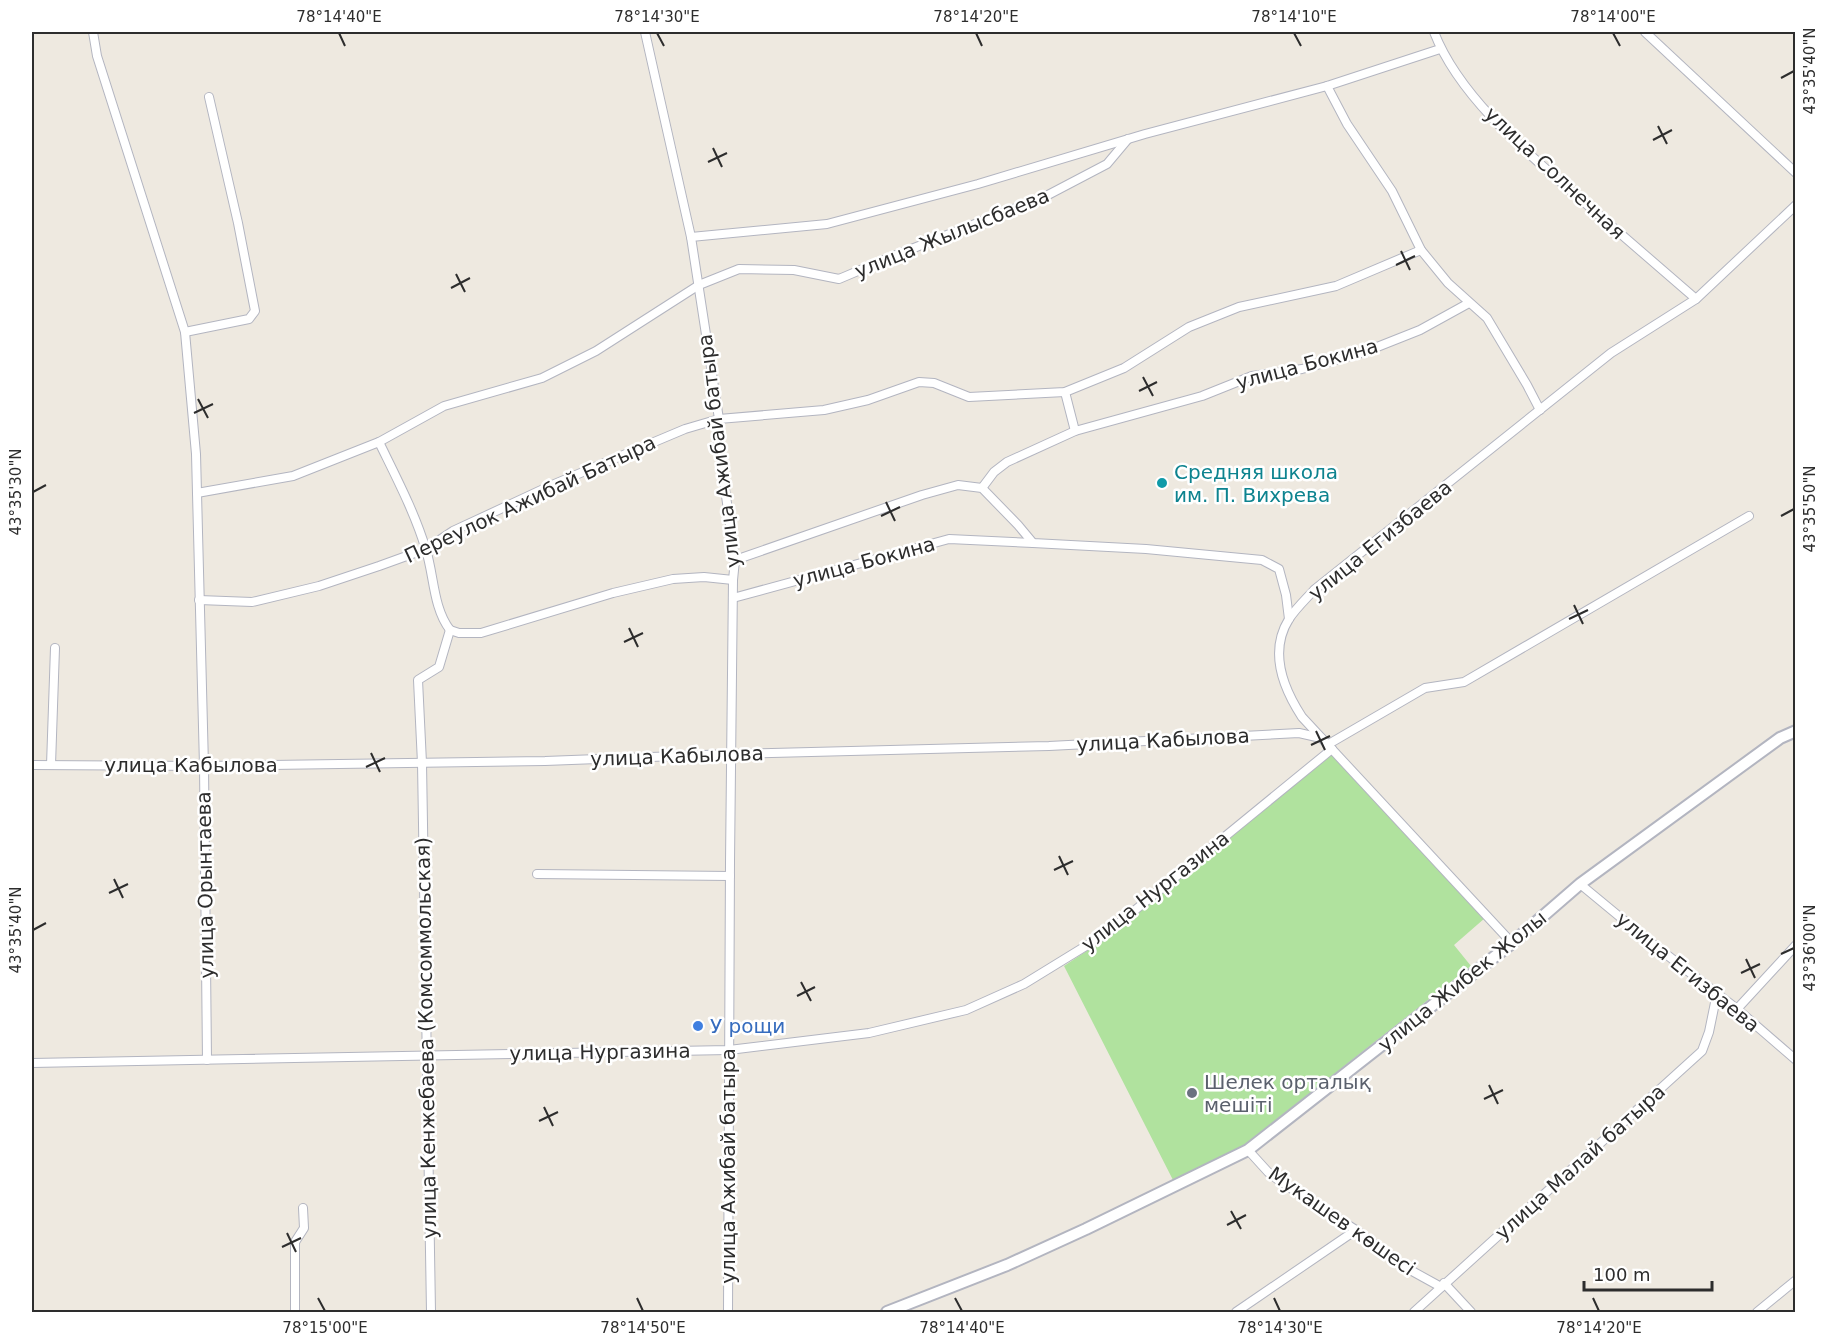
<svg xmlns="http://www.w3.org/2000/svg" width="1827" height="1344" font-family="'DejaVu Sans',sans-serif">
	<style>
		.green { fill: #b0e29e }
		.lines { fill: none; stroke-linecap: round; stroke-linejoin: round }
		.minor-casing { stroke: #b3b5c0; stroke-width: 10 }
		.secondary-casing { stroke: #b3b5c0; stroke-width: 14 }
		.minor { stroke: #fff; stroke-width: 8 }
		.secondary { stroke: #fff; stroke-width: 10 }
		.ticks { fill: none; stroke: #2d2d2d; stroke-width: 2 }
		.culture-dot { fill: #0f9aa8; stroke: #fff; stroke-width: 2 }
		.shop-dot { fill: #3f7fe0; stroke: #fff; stroke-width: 2 }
		.worship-dot { fill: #6b7280; stroke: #fff; stroke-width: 2 }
		.labels { text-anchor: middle; stroke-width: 5; stroke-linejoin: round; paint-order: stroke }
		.street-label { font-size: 20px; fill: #2d2d2d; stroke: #fff }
		.culture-label { font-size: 20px; fill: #0d838f; stroke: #fff; text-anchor: start }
		.shop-label { font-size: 20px; fill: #366cbe; stroke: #fff; text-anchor: start }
		.worship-label { font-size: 20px; fill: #5b616d; stroke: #fff; text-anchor: start }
		.neatline { fill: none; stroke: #2d2d2d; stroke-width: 2 }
		.ticks-label { font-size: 15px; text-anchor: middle; fill: #2d2d2d }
	</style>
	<rect width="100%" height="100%" fill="#eee9e0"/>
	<path class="green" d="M1333,751L1485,918L1454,945L1471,966L1244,1145L1173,1180L1064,966L1109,936Z"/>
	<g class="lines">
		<g class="minor-casing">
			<g id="minor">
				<path d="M93,32L97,56L185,332L196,454L204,766L207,1060"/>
				<path d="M645,32L691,237L719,419L717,432L735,560L733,580L730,862L728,1312"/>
				<path d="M1434,32C1460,99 1531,156 1585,203C1622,235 1659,267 1696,299"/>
				<path d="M1645,32L1796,173"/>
				<path d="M1327,86L1347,124L1392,191L1421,250L1448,283L1487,318L1527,385L1540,410"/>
				<path d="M691,237L827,224L978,184L1145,134L1327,86L1440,49"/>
				<path d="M185,332L249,319L255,311L238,223L209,97"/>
				<path d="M1065,392L1075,431"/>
				<path d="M379,442C396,477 415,513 426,550C434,575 433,608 450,630"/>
				<path d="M982,488L994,472L1007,462L1075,431L1202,396L1252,376L1302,369L1362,353L1420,330L1469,303"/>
				<path d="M197,493L293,476L379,442L444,406L542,378L596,351L699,285L739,269L794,270L839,279L891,257L1046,196L1107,164L1128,139"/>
				<path d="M735,560L922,495L958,485L982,488L1018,525L1033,543L1146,549L1262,560L1279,569L1286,595L1289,619"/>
				<path d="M733,598L949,539L1033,543"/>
				<path d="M199,600L252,602L319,586L379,566L426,549L453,531L552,485L685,429L719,419L824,410L868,400L919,382L934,383L969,397L1065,392L1124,368L1189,327L1239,307L1336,286L1421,250"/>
				<path d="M450,630L459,633H481L613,593L673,579L704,577L733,580"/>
				<path d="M1327,745L1425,688L1464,682L1749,516"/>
				<path d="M32,765L204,766L545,761L730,754L1049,746L1299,733L1321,738"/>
				<path d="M51,765L55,648"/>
				<path d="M537,874L730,876"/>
				<path d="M1580,884L1649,941L1737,1009L1796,1060"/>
				<path d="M1512,943L1302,717C1283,688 1269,651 1289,619C1296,608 1306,599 1314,590L1611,353L1696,299L1796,205"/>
				<path d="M1737,1009L1796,945"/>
				<path d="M32,1063L729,1050L869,1033L966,1010L1024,984L1107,933L1332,749"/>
				<path d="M1248,1150L1268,1172L1281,1182L1356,1230L1403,1266L1441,1287"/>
				<path d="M1444,1283L1471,1312"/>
				<path d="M295,1312V1242L304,1228L303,1208"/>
				<path d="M431,1312L422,763L418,680L439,667L450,630"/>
				<path d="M1236,1312L1356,1230"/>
				<path d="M1414,1312L1702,1051L1709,1032L1717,993"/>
				<path d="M1757,1312L1796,1280"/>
			</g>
		</g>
		<g class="secondary-casing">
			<path id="secondary" d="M887,1312L1007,1265L1086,1229L1248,1150L1512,943L1580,884L1780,738L1796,731"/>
		</g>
		<use href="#minor" class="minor"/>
		<use href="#secondary" class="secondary"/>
	</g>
	<path class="ticks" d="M339,33L345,46M657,33L664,46M976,33L982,46M1294,33L1301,46M1613,33L1620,46M1781,78L1794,71M1658,126L1667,144M1653,140L1672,130M713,148L722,167M708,162L727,153M1401,251L1410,270M1396,265L1415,256M456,274L465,292M451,288L470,278M1143,377L1153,396M1139,391L1157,382M198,399L208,418M194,413L213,404M33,492L46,485M886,502L895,521M881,516L900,507M1781,516L1794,509M1574,605L1583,624M1569,619L1588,610M629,628L638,647M624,642L643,633M1316,731L1325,750M1311,745L1330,736M371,753L380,772M366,767L385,758M1059,856L1068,875M1054,870L1073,861M114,879L123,898M109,893L128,884M33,930L46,923M1781,954L1794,948M1746,959L1755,978M1741,973L1760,964M801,982L811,1001M797,996L815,987M1489,1085L1498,1104M1484,1099L1503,1090M544,1107L553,1126M539,1121L558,1112M1231,1211L1241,1229M1227,1225L1246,1215M287,1233L296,1252M282,1247L301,1238M318,1298L325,1311M637,1298L643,1311M955,1298L962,1311M1274,1298L1280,1311M1593,1298L1599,1311"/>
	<circle class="culture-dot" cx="1162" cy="483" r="6"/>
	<circle class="shop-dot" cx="698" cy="1026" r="6"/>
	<circle class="worship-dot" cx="1192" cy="1093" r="6"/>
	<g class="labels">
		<g class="street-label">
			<text transform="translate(1555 173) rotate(43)" y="7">улица Солнечная</text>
			<text transform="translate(952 233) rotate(-22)" y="7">улица Жылысбаева</text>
			<text transform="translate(1307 364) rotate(-15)" y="7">улица Бокина</text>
			<text transform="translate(719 451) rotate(-97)" y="7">улица Ажибай батыра</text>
			<text transform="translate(530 499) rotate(-25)" y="7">Переулок Ажибай Батыра</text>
			<text transform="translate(1380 540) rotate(-39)" y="7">улица Егизбаева</text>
			<text transform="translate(864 562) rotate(-15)" y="7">улица Бокина</text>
			<text transform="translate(1163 740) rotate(-3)" y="7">улица Кабылова</text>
			<text transform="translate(677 756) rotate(-2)" y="7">улица Кабылова</text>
			<text x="191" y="772">улица Кабылова</text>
			<text transform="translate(205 885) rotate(-91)" y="7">улица Орынтаева</text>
			<text transform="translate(1155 891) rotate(-38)" y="7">улица Нургазина</text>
			<text transform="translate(1688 972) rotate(39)" y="7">улица Егизбаева</text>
			<text transform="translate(1462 981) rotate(-39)" y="7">улица Жибек Жолы</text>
			<text transform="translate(426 1038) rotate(-91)" y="7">улица Кенжебаева (Комсоммольская)</text>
			<text transform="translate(600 1052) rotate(-1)" y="7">улица Нургазина</text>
			<text transform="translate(1580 1162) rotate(-42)" y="7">улица Малай батыра</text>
			<text transform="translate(728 1166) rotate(-90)" y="7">улица Ажибай батыра</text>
			<text transform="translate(1342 1221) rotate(35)" y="7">Мукашев көшесі</text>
		</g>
		<g class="culture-label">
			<text x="1174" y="479">Средняя школа<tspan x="1174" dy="23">им. П. Вихрева</tspan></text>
		</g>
		<g class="shop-label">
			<text x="710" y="1033">У рощи</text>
		</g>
		<g class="worship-label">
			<text x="1204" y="1089">Шелек орталық<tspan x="1204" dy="23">мешіті</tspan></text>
		</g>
	</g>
	<rect width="1827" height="1344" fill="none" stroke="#ffffff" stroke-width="66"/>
	<path d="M1584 1281v9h128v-9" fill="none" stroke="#2d2d2d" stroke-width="3"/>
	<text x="1593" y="1281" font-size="18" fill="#2d2d2d" stroke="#ffffff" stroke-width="4.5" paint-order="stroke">100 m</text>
	<rect x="33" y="33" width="1761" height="1278" class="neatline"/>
	<g class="ticks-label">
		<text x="339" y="22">78°14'40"E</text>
		<text x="657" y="22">78°14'30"E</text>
		<text x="976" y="22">78°14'20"E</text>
		<text x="1294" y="22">78°14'10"E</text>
		<text x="1613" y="22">78°14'00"E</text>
		<text transform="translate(1810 71) rotate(-90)" y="5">43°35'40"N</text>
		<text transform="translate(16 492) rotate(-90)" y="5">43°35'30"N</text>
		<text transform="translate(1810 509) rotate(-90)" y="5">43°35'50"N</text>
		<text transform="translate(16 930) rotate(-90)" y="5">43°35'40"N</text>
		<text transform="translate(1810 948) rotate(-90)" y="5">43°36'00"N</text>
		<text x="325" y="1333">78°15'00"E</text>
		<text x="643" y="1333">78°14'50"E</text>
		<text x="962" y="1333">78°14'40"E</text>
		<text x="1280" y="1333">78°14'30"E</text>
		<text x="1599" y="1333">78°14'20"E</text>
	</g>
</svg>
